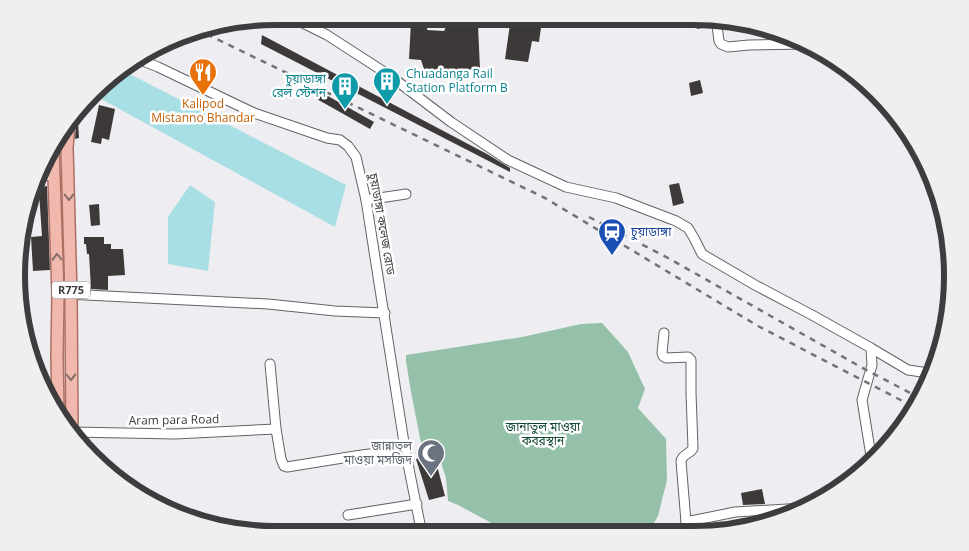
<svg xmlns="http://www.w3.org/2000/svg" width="969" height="551" font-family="'Open Sans','Noto Sans Bengali',sans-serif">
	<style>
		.forest { fill: #95c1aa }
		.water { fill: #a7dfe4 }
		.building { fill: #3e3939 }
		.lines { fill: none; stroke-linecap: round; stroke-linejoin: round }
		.minor-casing { stroke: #636367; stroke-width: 11 }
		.major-casing { stroke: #ac6f63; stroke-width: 14 }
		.minor { stroke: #fff; stroke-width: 9 }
		.major { stroke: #f1b9ad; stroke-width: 11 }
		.rail { stroke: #737376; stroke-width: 2.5; stroke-dasharray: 6 6; stroke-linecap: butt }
		.oneway { stroke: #856f6b }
		.labels { text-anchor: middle; stroke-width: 5; stroke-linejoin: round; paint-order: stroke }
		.shield { fill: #fff; stroke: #777779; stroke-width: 1 }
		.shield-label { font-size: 11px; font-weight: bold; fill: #3d3d3f }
		.culture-label { font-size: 12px; fill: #0d838f; stroke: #fff; text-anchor: start }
		.food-label { font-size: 12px; fill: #c56008; stroke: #fff }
		.street-label { font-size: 12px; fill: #3d3d3f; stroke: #fff }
		.transit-label { font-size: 12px; fill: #164399; stroke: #fff; text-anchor: start }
		.park-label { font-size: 12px; fill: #0e4730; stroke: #fff }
		.worship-label { font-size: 12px; fill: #5b616d; stroke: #fff; text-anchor: end }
		.rim { fill: none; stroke: #3d3d3f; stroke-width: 6 }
	</style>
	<rect width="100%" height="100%" fill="#eeeef2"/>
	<path class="forest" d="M602,323L628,352L645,389L638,408L666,439L667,480L658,516L648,533H542L497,526L458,505L448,501L446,478L435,444L422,448L411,392L406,361V355L522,337L581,324Z"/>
	<g class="water">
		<path d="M120,69L346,185L335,227L94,95Z"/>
		<path d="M190,185L215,202L208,271L168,264V217Z"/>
		<path d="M23,229L27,267L19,270Z"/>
	</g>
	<g class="building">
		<path d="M511,17H520L542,20L539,42L532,41L528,62L505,59Z"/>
		<path d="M701,17H709L711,26L697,29L695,22L702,21Z"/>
		<path d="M411,22L428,23L427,30L444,31L446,27L478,25L480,69L425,72L421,60L409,59Z"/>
		<path d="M262,35L487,154L510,168V172L261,44Z"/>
		<path d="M700,80L703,93L691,96L689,83Z"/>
		<path d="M319,91L374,122L370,129L315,98Z"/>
		<path d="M99,105L115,109L109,140L102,138L101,144L91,142Z"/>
		<path d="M77,113V115L82,114V120L78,121L79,138L75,139L76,122L74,117Z"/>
		<path d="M37,182H43V187L47,186L50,270L33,271L31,237L42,236L39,193H37V188H34Z"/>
		<path d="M679,183L684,203L673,206L669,185Z"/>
		<path d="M99,204L100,225L91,226L89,205Z"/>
		<path d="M84,237H104V244H111V249H123L125,275L108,276V290L91,289L89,254H87L86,244H84Z"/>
		<path d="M434,454L445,496L429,500L416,459Z"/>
		<path d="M762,489L765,504L743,505L741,493Z"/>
	</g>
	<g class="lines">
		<g class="minor-casing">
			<g id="minor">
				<path d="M280,16L297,20L327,35L389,75L451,122L508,160L566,187L616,198L676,221L688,228L694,238L702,254L755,285L812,315L871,348L872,365L862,400L872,462"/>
				<path d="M716,18L719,41L721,44L728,47L749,45L807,44"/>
				<path d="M138,59L158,67L254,113L327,138L340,140L348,146L356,157L366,200L405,449L422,534"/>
				<path d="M40,176L54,175"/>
				<path d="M366,200L406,194"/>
				<path d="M66,294L268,304L335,311L385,313"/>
				<path d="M664,333L662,353L663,356L666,358L688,357L691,360V393L693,448C691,454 683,453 681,461L686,522"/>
				<path d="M871,348L908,370L929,373"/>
				<path d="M270,364L276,429L281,459L284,466L287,467L355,456L405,449"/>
				<path d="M72,432L175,434L276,429"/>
				<path d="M348,515L417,504"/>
				<path d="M685,533L686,522L735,512L804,508"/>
			</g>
		</g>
		<g class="major-casing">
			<g id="major">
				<path d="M69,122L67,148L71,295L72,432"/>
				<path d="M53,148L58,293L57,357L58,410"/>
			</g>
		</g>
		<use href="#minor" class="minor"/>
		<use href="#major" class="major"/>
		<g class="rail">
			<path d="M196,29L545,198L758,326L916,408"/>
			<path d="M589,217L668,258L868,371L920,398"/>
		</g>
	</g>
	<defs><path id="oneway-chevron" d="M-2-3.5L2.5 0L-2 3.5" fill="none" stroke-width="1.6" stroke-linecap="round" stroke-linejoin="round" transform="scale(1.25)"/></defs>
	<g class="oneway">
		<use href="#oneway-chevron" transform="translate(69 197) rotate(89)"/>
		<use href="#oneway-chevron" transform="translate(57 257) rotate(-92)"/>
		<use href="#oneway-chevron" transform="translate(71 377) rotate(89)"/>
	</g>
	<defs>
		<g id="restaurant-pin" transform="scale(1.4375)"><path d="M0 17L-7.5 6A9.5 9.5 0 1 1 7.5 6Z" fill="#e8710a" stroke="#fff"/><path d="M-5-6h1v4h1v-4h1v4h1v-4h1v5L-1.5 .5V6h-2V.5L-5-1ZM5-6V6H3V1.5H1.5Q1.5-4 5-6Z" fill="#fff"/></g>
		<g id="building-pin" transform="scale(1.4375)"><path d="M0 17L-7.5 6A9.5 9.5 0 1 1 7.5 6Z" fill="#0f9aa8" stroke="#fff"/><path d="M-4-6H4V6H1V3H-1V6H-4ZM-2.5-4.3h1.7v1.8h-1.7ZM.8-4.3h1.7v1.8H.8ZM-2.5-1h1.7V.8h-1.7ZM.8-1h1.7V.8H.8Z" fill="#fff"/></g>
		<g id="station-pin" transform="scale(1.4375)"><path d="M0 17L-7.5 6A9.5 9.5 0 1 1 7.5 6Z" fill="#1a4fb4" stroke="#fff"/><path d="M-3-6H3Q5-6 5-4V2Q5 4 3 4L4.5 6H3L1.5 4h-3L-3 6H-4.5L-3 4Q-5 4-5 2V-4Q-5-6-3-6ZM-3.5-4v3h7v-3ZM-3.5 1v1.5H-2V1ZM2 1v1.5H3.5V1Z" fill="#fff"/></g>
		<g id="mosque-pin" transform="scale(1.4375)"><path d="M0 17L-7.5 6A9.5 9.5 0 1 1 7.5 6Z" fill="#6b7280" stroke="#fff"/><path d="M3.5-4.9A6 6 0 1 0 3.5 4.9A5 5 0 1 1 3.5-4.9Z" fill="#fff"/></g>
	</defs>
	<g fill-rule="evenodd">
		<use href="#restaurant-pin" x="203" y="72"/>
		<use href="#building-pin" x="387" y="81"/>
		<use href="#building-pin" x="345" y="86"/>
		<use href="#station-pin" x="612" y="232"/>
		<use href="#mosque-pin" x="431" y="453"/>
	</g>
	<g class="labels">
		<rect class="shield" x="52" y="281.5" width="38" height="17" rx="4"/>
		<g class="shield-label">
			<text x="71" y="294">R775</text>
		</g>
		<g class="culture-label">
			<text x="406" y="78">Chuadanga Rail<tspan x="406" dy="14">Station Platform B</tspan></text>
			<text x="326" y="83" text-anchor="end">চুয়াডাঙ্গা<tspan x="326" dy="14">রেল স্টেশন</tspan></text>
		</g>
		<g class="food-label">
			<text x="203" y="108">Kalipod<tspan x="203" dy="14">Mistanno Bhandar</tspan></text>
		</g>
		<g class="street-label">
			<text transform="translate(382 224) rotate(80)" y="4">চুয়াডাঙ্গা কলেজ রোড</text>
			<text transform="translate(174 420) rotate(-1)" y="4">Aram para Road</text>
		</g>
		<g class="transit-label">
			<text x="631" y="236">চুয়াডাঙ্গা</text>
		</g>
		<g class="park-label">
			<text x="543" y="431">জানাতুল মাওয়া<tspan x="543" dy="14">কবরস্থান</tspan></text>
		</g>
		<g class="worship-label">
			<text x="412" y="450">জান্নাতুল<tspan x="412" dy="14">মাওয়া মসজিদ</tspan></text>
		</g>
	</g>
	<path d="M0 0H969V551H0ZM275 25H694A250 250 0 0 1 944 275V276A250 250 0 0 1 694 526H275A250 250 0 0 1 25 276V275A250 250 0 0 1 275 25Z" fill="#efeff0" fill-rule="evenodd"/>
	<path class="rim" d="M275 25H694A250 250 0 0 1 944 275V276A250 250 0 0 1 694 526H275A250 250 0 0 1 25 276V275A250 250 0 0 1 275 25Z"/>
</svg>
